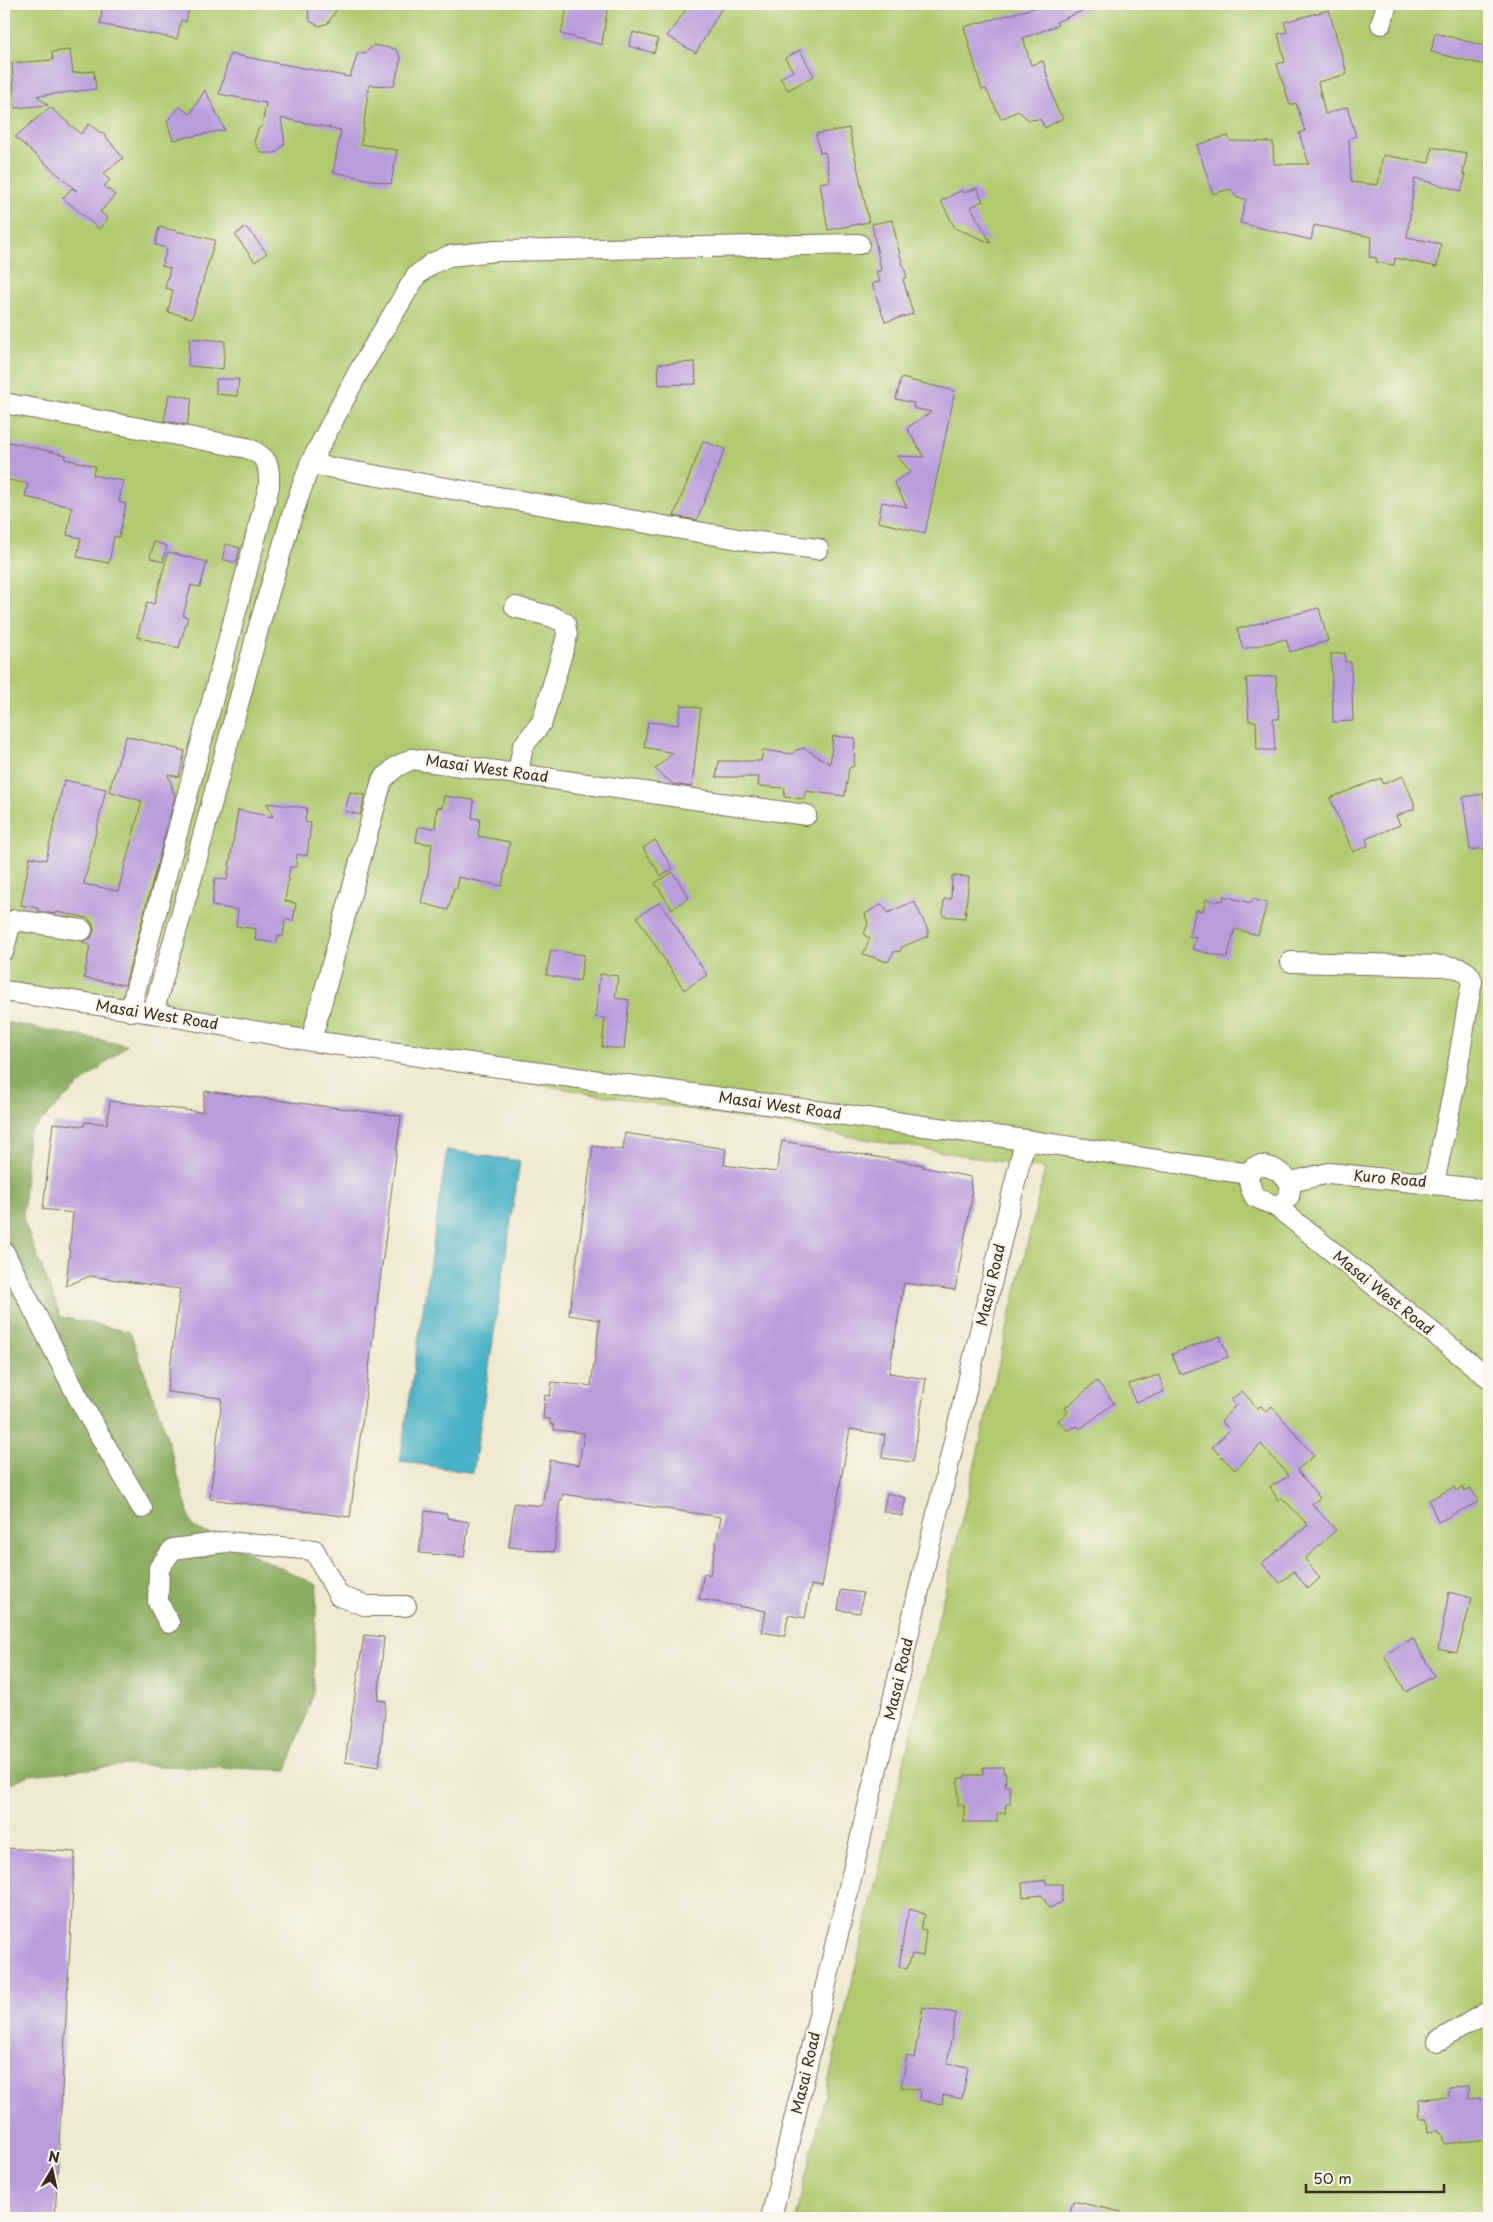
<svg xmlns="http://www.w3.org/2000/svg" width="1493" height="2222" font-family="'Playpen Sans',sans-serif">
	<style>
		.green { fill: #b0ca70; stroke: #767a47 }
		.forest { fill: #8cae62; stroke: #646c40 }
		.water { fill: #47b1c5; stroke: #416e72 }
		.building { fill: #b89cdc }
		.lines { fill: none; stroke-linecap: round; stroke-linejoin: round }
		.minor-casing { stroke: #7a6d5c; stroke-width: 22 }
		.minor { stroke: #fff; stroke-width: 20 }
		.labels { text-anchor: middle; stroke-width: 5; stroke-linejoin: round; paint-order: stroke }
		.street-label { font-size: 15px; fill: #3b2a1e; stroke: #fbf7ec }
	</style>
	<rect width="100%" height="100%" fill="#fbf7ec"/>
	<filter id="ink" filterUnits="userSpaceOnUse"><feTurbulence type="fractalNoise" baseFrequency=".02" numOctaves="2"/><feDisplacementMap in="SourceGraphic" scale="10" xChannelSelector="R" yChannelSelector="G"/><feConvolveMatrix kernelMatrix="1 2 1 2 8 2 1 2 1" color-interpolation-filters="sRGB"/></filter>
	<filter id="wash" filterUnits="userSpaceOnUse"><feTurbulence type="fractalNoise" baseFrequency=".0096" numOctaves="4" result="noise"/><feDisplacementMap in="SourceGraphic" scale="20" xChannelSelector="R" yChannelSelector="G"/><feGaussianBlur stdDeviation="1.12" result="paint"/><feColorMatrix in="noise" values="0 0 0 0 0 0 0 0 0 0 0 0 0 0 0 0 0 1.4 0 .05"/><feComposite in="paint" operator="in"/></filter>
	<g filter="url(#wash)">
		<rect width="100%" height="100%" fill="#efe9cf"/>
		<path class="green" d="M4,4H1489V2218H796L1045,1169L4,995Z"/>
		<path class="forest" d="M4,1022L127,1045L72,1091L28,1134L23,1219L61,1317L130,1332L163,1424L192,1526L317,1585L313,1695L287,1770L128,1765L29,1775L4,1786Z"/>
		<path class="water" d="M447,1150L520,1161L473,1473L400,1461Z"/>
		<g id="blocks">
			<g class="building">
				<path d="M103,4H190L186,22L181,20L177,39L100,24Z"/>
				<path d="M312,4H340L328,23L319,26L310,21L308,11Z"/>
				<path d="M568,4H608L602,45L561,34Z"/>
				<path d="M690,4H724L696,53L667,36Z"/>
				<path d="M1048,4H1098L1056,22L1058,25L1023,38L1031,65L1043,61L1056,107L1063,118L1045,128L1040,119L1029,120L1018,111L1001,119L986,89L982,90L964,27Z"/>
				<path d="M1329,10L1347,74L1318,82L1325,114L1347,107L1356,136L1349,139L1351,182L1378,185L1383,155L1429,163L1432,147L1467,153L1463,174L1466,175L1461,191L1415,178L1407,237L1441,244L1437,267L1395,258L1394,265L1376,262L1377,258L1369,257L1372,237L1314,225L1311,240L1240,223L1246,199L1237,198L1230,189L1213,194L1197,145L1219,138L1228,136L1230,141L1273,142L1274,164H1309L1299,133L1305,131L1296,103L1290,105L1277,64L1285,62L1278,34L1287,32L1284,22Z"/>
				<path d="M633,32L658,39L654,53L629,46Z"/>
				<path d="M1435,33L1489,47V66L1431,52Z"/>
				<path d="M373,45L396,49L401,58L394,86L369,85L361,144L397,150L391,184L333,172L341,130L281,118L285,143L276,153H262L254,142L258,129L262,126L266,103L219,94L230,54L350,77L358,53L365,54Z"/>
				<path d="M70,50L73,73L94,71L96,89L37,96L48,105L15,108L12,63L53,60L52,52Z"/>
				<path d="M800,50L814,76L788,90L780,78L793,71L785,58Z"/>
				<path d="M205,90L225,130L173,140L167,121L180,107L190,114Z"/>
				<path d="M50,107L81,134L89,124L101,133L102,132L123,158L103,174L110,180L104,186L115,195L100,212L108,218L99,229L63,198L72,188L77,191L15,137Z"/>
				<path d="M849,128L869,222L828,230L820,183L830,181L825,152L820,153L816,134Z"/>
				<path d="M977,188L983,201L971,207L991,243L955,228L941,201L962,190L964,193Z"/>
				<path d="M892,220L900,255L907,277L903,279L913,314L885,322L872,284L880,281L876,272L881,270L872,224Z"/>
				<path d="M159,227L215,240L192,318L168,312L173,290L165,288L170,268L162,266L167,248L155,245Z"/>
				<path d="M246,227L267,253L255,262L235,235Z"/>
				<path d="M190,338L225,341L223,369L188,366Z"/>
				<path d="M695,362L696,384L659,385L658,364Z"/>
				<path d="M901,378L955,391L925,533L878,522L882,502L907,507L894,482L911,472L897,456L924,457L907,428L931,412L913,408L914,403L896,399Z"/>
				<path d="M216,379H239L237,396L216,394Z"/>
				<path d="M169,394L192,398L187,425L164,421Z"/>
				<path d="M4,441L66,455L65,459L95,466L93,475L123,481L119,502L126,504L119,537L114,536L109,563L77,557L81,538L67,535L72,507L25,497L28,484L4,479Z"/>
				<path d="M703,441L725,449L697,520L674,516Z"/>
				<path d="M154,542L167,546L163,562L150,558Z"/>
				<path d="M226,544L240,548L236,563L222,559Z"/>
				<path d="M168,552L207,562L200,587L191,585L183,616L188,617L179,648L137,637L147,602L154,604Z"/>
				<path d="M1319,608L1328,641L1290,652L1286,639L1243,649L1237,629Z"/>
				<path d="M1345,653V662H1351L1353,721L1333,722L1331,654Z"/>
				<path d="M1276,676L1279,719H1273L1275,750H1257L1256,721H1249L1246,678Z"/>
				<path d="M681,705L701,708L692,787L673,784L655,769L673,753L644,747L648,722L678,725Z"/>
				<path d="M126,736L185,751L179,777L168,774L175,797L125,985L84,978L90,945L83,943V941L91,938L94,931L93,925L88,918L57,912L56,914L38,911V908L21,905L30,857L46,860L64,780L106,789L84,884L118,891L142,801L109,791Z"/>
				<path d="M833,736L855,738L854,766L849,768L845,796L805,791V799L784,797L785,788L758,786L759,777H716L719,761H761L763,750L792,754L796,750L804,748L830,764Z"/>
				<path d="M1403,776L1414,803V809L1396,816L1400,825L1366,839L1368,846L1353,852L1330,798L1381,778L1383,784Z"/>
				<path d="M350,792L365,795L360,815L345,811Z"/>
				<path d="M1484,794L1489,848L1470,850L1463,797Z"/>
				<path d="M444,796L474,800L472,818L480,819L478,836L510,842L502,886L458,877L457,889L454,888L448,910L421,903L428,873L432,844L416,842L418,827L435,828L437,807L442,808Z"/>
				<path d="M267,803L307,808L305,822L311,823L307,856L297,854L296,867H290L285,901L296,903L293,921L285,919L283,937L278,936L277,943L255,940L256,929L236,926L238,910L212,906L215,878L227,880L238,810L273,817Z"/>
				<path d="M655,840L673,869L661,876L643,848Z"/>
				<path d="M673,872L689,898L672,909L655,883Z"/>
				<path d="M952,876L969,877L965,918L943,916L944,899H951Z"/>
				<path d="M1224,896L1251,903L1253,899L1267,903L1258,935L1235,929L1227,958L1192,949L1196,937L1189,936L1196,910L1203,911L1206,899L1218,902L1219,900L1223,901Z"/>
				<path d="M914,901L928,930V936L902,947L900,951L894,952L888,962L863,954L870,938L864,935L868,923L865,914L882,904L888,913Z"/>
				<path d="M660,902L707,975L684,990L637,917Z"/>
				<path d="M551,950L584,955L580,981L546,975Z"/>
				<path d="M600,974L618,976L615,998L629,1000L624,1049L602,1047L605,1018L595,1017Z"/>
				<path d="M205,1091L401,1116L350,1517L210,1499L222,1398L167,1392L180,1289L90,1276L66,1286L73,1213L43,1209L53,1123L84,1126L85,1122L107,1124L110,1101L202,1112Z"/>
				<path d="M625,1133L726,1149L724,1165L776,1172L782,1141L924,1165L923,1167L970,1177L972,1198L955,1290L904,1283L889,1373L926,1379L913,1462L882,1458L885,1435L850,1429L822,1587L811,1585L805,1618L788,1615L785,1636L762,1632L766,1611L699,1599L704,1573L710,1575L721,1517L563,1494L562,1500H560L554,1552L509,1547L514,1503L542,1506L550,1460L579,1465L584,1433L554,1430V1425L550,1424V1419L543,1418L545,1395L550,1396L552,1382L591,1386L600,1320L569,1315L593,1146L623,1150Z"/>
				<path d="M1220,1336L1228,1357L1180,1374L1172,1354Z"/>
				<path d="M1159,1375L1164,1392L1135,1402L1129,1384Z"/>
				<path d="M1097,1381L1114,1403L1080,1429L1078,1426L1067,1430L1058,1420L1068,1412L1065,1408Z"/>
				<path d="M1242,1391L1257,1408L1261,1406L1266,1412L1272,1406L1314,1456L1297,1470L1320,1498L1312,1504L1336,1530L1305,1559L1320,1578L1308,1589L1294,1571L1280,1583L1262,1563L1308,1525L1282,1498L1278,1500L1270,1487L1289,1476L1261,1444L1235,1470L1212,1447L1230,1430L1221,1421L1236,1405L1231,1400Z"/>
				<path d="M1454,1487L1456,1491L1462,1487L1464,1491L1471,1488L1478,1502L1438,1522L1429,1500Z"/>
				<path d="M887,1493L906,1498L902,1516L883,1511Z"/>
				<path d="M425,1511L447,1514V1518L469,1522L464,1557L419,1553Z"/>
				<path d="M841,1590L863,1593L860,1613L838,1610Z"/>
				<path d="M1449,1592L1472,1598L1457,1653L1438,1649Z"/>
				<path d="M364,1635L384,1637L378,1700L386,1701L379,1767L345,1762Z"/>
				<path d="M1413,1638L1434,1676L1406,1692L1384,1655Z"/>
				<path d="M983,1767H1003V1773H1006L1005,1786H1010V1804H1006L1005,1813H997V1822H964V1805H958V1778H965V1775H983Z"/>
				<path d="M4,1848L75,1852L55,2218H4Z"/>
				<path d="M1046,1880V1884H1062V1902L1049,1908L1042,1895L1023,1897L1022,1883Z"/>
				<path d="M910,1909L925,1914L920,1929L926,1930L923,1956L912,1954L907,1969L899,1967L906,1920Z"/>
				<path d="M923,2007L956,2013L947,2063L968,2067L962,2099L943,2095L942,2104L919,2100L920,2090L901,2087L907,2056L914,2058Z"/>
				<path d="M1469,2086V2099L1480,2098V2100H1489V2139L1444,2144L1442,2133L1439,2134V2131L1428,2132L1427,2119H1420L1419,2099L1448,2097V2087Z"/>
				<path d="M1073,2201L1121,2212L1120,2218H1069Z"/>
			</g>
		</g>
	</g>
	<g filter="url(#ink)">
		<use href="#blocks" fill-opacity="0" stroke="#7a6d5c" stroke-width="1"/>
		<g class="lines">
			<g class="minor-casing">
				<g id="minor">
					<path d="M1381,24L1387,4"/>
					<path d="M4,403L247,448C270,458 269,464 269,487L130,1011"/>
					<path d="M310,464L750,541L818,549"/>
					<path d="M515,607L553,617L565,623L567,636L542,722L523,746L518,773"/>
					<path d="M4,950L10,925L15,920L82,930"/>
					<path d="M1291,962L1443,966C1456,968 1468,967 1472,981L1454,1088L1434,1183"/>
					<path d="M4,991L153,1013L311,1041L1025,1140L1249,1174"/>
					<path d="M153,1013L193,873L259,626L292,515L310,464L359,371L416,276L431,264L449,256L496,251L859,244"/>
					<path d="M311,1041L382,780L396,767L412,759L806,815"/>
					<path d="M1291,1182L1329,1173L1489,1190"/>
					<path d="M1277,1207L1289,1197L1291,1182C1285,1178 1280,1172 1274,1169C1248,1158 1243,1177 1255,1197L1277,1207L1489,1378"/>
					<path d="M4,1252L81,1403L142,1508"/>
					<path d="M169,1623L158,1602L159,1568L173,1549L225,1542L314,1550L339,1596L367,1606H406"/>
					<path d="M1438,2041L1489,2011"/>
					<path d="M771,2218L1025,1140"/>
				</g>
			</g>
			<use href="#minor" class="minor"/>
		</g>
	</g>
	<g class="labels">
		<g class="street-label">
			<text transform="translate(487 769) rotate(8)" y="5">Masai West Road</text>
			<text transform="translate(157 1015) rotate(9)" y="5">Masai West Road</text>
			<text transform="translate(780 1106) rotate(8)" y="5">Masai West Road</text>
			<text transform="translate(1390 1179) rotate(5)" y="5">Kuro Road</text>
			<text transform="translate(991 1285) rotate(-77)" y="5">Masai Road</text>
			<text transform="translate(1383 1293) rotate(39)" y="5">Masai West Road</text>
			<text transform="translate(899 1679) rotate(-77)" y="5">Masai Road</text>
			<text transform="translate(806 2073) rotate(-77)" y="5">Masai Road</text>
		</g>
	</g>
	<rect width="1493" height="2222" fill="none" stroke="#fbf7ec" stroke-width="20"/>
	<g transform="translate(52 2170) rotate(9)" stroke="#fbf7ec" stroke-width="4" paint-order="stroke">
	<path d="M0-4L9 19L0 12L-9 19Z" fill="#3b2a1e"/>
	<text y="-8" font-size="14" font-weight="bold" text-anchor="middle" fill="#3b2a1e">N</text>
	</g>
	<path d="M1306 2184v8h138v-8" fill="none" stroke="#3b2a1e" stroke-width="2.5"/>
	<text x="1313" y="2184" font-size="15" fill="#3b2a1e" stroke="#fbf7ec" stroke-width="4" paint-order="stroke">50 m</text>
</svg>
